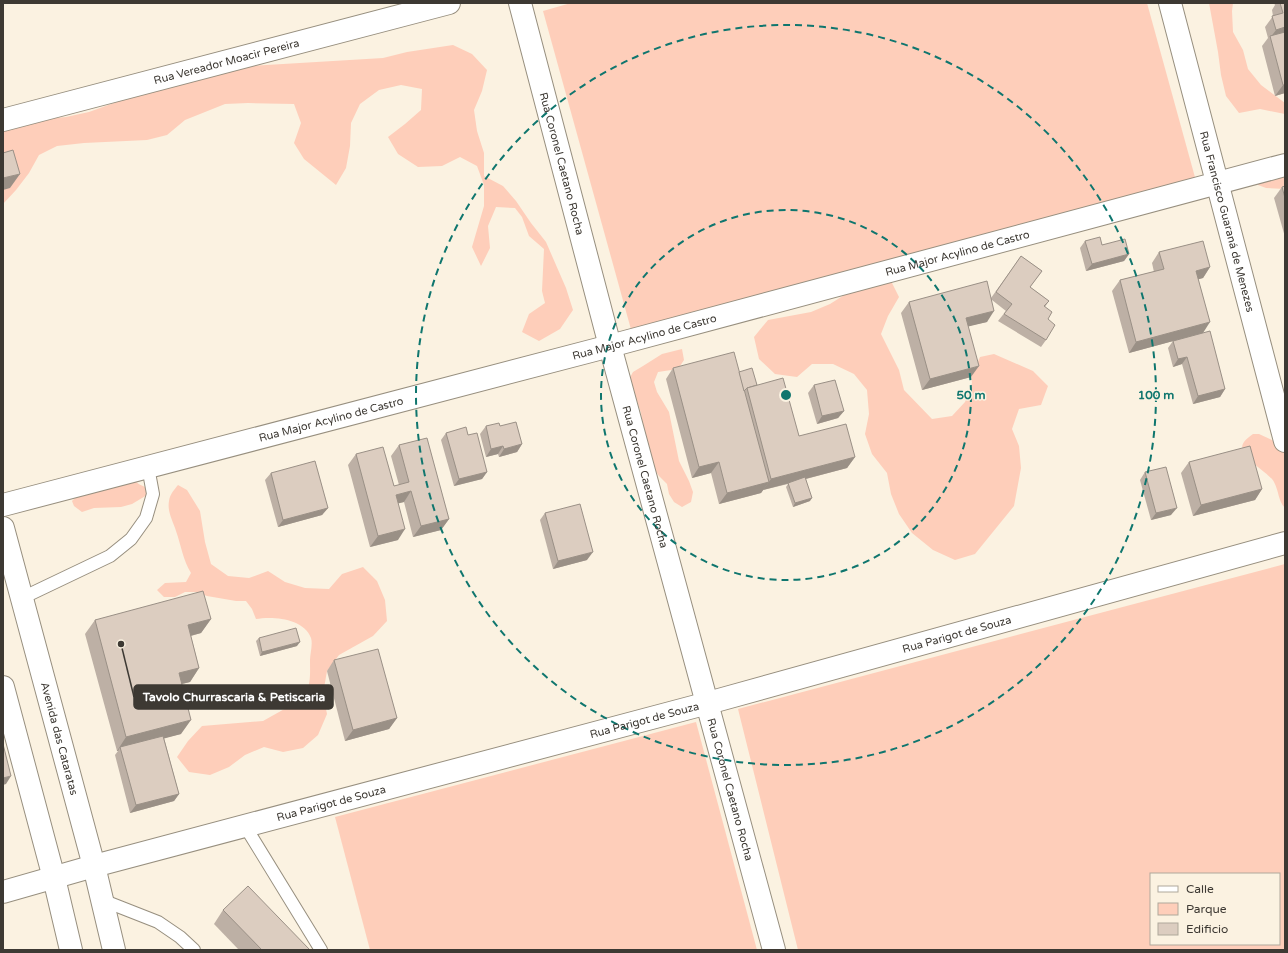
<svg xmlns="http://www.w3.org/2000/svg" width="1288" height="953" font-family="'Varela Round',sans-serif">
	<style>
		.green { fill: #feceba; fill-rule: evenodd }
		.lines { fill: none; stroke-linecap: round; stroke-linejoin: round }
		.service-casing { stroke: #978f7f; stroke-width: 14 }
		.minor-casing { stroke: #978f7f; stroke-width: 24 }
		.primary-casing { stroke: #978f7f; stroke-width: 24 }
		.service { stroke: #fff; stroke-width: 12 }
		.minor { stroke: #fff; stroke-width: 22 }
		.primary { stroke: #fff; stroke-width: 22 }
		.wall { fill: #bdb0a5 }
		.shaded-wall { fill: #9a9086 }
		.building { fill: #dccdc0; stroke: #9a9086 }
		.ring { fill: none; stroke: #0f766e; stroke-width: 2; stroke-dasharray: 7 5 }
		.labels { text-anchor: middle; stroke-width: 3; stroke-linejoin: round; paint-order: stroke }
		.street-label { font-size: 11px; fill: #3d3933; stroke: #fbf2e1 }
		.centre { fill: #0f766e; stroke: #fbf2e1; stroke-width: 2 }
		.ring-label { font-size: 12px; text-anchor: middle; font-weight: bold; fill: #0f766e; stroke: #fbf2e1; stroke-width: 3; stroke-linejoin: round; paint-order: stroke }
		.leader { fill: none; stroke: #3d3933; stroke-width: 1.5 }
		.callout-dot { fill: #3d3933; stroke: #fbf2e1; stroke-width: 1.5 }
		.callout { fill: #3d3933; stroke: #3d3933; stroke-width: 1.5 }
		.callout-label { font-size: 12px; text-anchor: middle; font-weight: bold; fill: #fff }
	</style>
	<rect width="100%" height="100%" fill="#fbf2e1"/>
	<g class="green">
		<path d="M571,3H1147L1196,181L632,333L543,11Z"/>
		<path d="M1209,3H1233L1232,11L1233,32L1243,50L1248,69L1261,85L1285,103V114L1260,109L1239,113L1226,96L1221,75L1218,52Z"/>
		<path d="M453,45L472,54L487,70L482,91L474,110L477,131L484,153V176L503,186L516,201L531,223L546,242L566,288L573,310L560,329L539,341L522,332L529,314L545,303L542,291L544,249L529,236L522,217L515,208L496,207L488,226L490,248L481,266L472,247L484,206V185L477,166L460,157L442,166L418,167L398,154L388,137L405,124L421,110L422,89L401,85L379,90L360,104L351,123L350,146L346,168L336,185L304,159L294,143L301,123L294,104L248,103L225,104L185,120L167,135L147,140L84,143L57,146L39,155L29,173L16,190L3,204V129L45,119L66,117L89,112L147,91L248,66L383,58L407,52Z"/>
		<path d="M1285,168V189L1266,188L1258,185V178Z"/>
		<path d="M890,279L899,297L888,316L881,334L899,370L904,390L932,419L952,416L965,402L972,383L971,377L980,357L994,354L1033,371L1048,386L1041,405L1019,409L1012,429L1019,446L1021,468L1014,506L975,554L955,560L933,550L912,533L899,514L891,494L887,473L872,454L865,434L869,414L867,390L854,374L833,364H812L797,377L775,374L759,359L754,337L768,320L811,312L830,304L849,292Z"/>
		<path d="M682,349L684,360L678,369L658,372L654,382L657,392L669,412L679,461L689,481L693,492L691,502L682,507L674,502L669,494L667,484L659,476L653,467L644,434L641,413L637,401L628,381L633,372L643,366L662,354Z"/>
		<path d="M1253,434H1259L1276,442L1285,441V508C1278,501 1279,491 1274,482C1269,472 1234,455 1244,442C1246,439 1250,436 1253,434Z"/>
		<path d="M136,482C141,486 145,486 149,490L147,495L132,504L121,507L94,508L82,512L74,506L72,501L76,497Z"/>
		<path d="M178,485L187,490L200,511L205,542L211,564L228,576L249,578L268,571L285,582L305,588L329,589L342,574L363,567L377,581L385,600L387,621L373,636L339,655L327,671L323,694L327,714L318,735L303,748L283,752L264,747L245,755L229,767L210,775L189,772L177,757L188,741L202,726L263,721L288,707L296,699L306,694C311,681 310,673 310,660C310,654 313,644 311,638C304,618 272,616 256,619L252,609L246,601H236L207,596L196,592H185L175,597H164L157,590L165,583L186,582L191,573C183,560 181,545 176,531C173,521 167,512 169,501C170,494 174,490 178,485Z"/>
		<path d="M1285,564V950H798L738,709ZM1151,874H1279V944H1151Z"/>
		<path d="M696,722L757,950H370L335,817Z"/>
	</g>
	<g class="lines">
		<g class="service-casing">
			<g id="service">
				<path d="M22,598L110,556L131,539L146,518L153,494L148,467"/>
				<path d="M245,826L321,950"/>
				<path d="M102,900L158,922L180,937L194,950"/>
			</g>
		</g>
		<g class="minor-casing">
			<g id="minor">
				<path id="s1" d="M520,3L610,346L774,950"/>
				<path id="s2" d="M1170,3L1285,441"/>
				<path id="s3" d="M3,120L449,3"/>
				<path id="s4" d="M3,505L610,346L1285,165"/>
				<path id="s5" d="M3,892L94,866L708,703L1285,543"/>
			</g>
		</g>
		<g class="primary-casing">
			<g id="primary">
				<path id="s6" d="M3,528L94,866L114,950"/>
				<path d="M3,687L54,878L71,950"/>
			</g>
		</g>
		<use href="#service" class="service"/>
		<use href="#minor" class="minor"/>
		<use href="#primary" class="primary"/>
	</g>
	<g class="wall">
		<path d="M1274,3H1285V93L1275,96L1262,46L1268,38L1265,27L1273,16L1272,10L1275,5Z"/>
		<path d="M1285,186V237L1274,198L1282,187Z"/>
		<path d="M1085,241L1102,245L1129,254L1124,261L1086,271L1080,248Z"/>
		<path d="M1159,252L1210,267L1203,278L1198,279L1203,333L1225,389L1220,397L1193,404L1182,364L1173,367L1168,348L1173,341L1129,353L1112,291L1120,280L1154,272L1152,263Z"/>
		<path d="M1021,256L1042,271L1030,287L1049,301L1045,307L1048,319L1046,340L1041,347L998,321L1006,311L992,300L987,322L968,326L971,377L922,390L901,313L909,302L991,298Z"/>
		<path d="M673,368L739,372L757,385L799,436L855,457L847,468L806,479L810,501L793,507L786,487L788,484L763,490L761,493L719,504L711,473L692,478L666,379Z"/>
		<path d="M814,385L844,411L838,418L817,424L808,393Z"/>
		<path d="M486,426H500L522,444L517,452L499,457L498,454L486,457L480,434Z"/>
		<path d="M446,433L468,435L487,472L482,479L454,486L441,440Z"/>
		<path d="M399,445L449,519L441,530L413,537L404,502L398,503V540L370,547L348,465L356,454L394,486L399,485L391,456Z"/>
		<path d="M1189,462L1262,489L1255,500L1193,516L1181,473Z"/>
		<path d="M1145,472L1171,515L1151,520L1140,480Z"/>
		<path d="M271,473L328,508L322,515L278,527L265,480Z"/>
		<path d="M545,513L587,560L553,569L540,520Z"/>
		<path d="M211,619L201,633L191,636L199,668L190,682L182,684L181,734L164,738L179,794L174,801L130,813L115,755L118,751H117L85,634L95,620Z"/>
		<path d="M259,638L297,646L260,656L256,641Z"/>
		<path d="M334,660L397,718L389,729L345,741L327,671Z"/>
		<path d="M223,910L310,950H239L214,924Z"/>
	</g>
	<g class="shaded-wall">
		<path d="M1285,27V36L1270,38L1276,30Z"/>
		<path d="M1283,85H1285V93L1275,96Z"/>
		<path d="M20,174L10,188L3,190V178Z"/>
		<path d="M1129,254L1124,261L1086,271L1092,264Z"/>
		<path d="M1210,267L1203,278L1189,282L1196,271Z"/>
		<path d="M994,311L987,322L958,329L966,318Z"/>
		<path d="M1210,322L1203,333L1129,353L1136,342Z"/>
		<path d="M1187,357L1182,364L1173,367L1178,359Z"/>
		<path d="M979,366L971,377L922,390L930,379Z"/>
		<path d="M1225,389L1220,397L1193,404L1198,396Z"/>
		<path d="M844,411L838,418L817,424L822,416Z"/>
		<path d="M522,444L517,452L499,457L504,449Z"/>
		<path d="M503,446L498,454L486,457L491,449Z"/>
		<path d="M855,457L847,468L763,490L771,479Z"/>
		<path d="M719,462L711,473L692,478L699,467Z"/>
		<path d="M487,472L482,479L454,486L459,479Z"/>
		<path d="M769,482L761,493L719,504L727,493Z"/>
		<path d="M1262,489L1255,500L1193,516L1201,505Z"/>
		<path d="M411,491L404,502L388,506L396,495Z"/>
		<path d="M812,498L810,501L793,507L795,503Z"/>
		<path d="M328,508L322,515L278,527L283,520Z"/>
		<path d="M1177,508L1171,515L1151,520L1156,513Z"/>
		<path d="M449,519L441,530L413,537L421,526Z"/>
		<path d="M405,529L398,540L370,547L378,536Z"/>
		<path d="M593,552L587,560L553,569L558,561Z"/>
		<path d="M211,619L201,633L178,639L188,625Z"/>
		<path d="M300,642L297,646L260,656L262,652Z"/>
		<path d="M199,668L190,682L169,687L179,673Z"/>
		<path d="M397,718L389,729L345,741L353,730Z"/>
		<path d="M191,720L181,734L121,750L120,747L118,751H117L126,737Z"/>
		<path d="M11,776L6,784L3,785V778Z"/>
		<path d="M179,794L174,801L130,813L136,805Z"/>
	</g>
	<g class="building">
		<path d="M1280,3H1285V27L1276,30L1272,16L1283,13Z"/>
		<path d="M1285,32V85H1283L1270,36Z"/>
		<path d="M13,150L20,174L3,178V153Z"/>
		<path d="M1285,186V198L1282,187Z"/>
		<path d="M1100,237L1102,245L1125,239L1129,254L1092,264L1085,241Z"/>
		<path d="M1203,241L1210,267L1196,271L1210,322L1136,342L1120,280L1164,269L1159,252Z"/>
		<path d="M1021,256L1042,271L1030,287L1049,301L1044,306L1052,312L1048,319L1055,325L1046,340L1004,314L1012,304L996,292Z"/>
		<path d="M987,281L994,311L966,318L979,366L930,379L909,302Z"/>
		<path d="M1210,331L1225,389L1198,396L1187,357L1178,359L1173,341Z"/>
		<path d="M734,352L769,482L727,493L719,462L699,467L673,368Z"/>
		<path d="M752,368L757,385L747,388L744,391L739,372Z"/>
		<path d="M783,378L799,436L846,424L855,457L771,479L747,388Z"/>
		<path d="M835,380L844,411L822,416L814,385Z"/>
		<path d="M516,422L522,444L504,449L503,446L491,449L486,426L499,423L500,426Z"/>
		<path d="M466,427L468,435L477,433L487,472L459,479L446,433Z"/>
		<path d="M427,438L449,519L421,526L411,491L396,495L405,529L378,536L356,454L383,447L394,486L409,482L399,445Z"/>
		<path d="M1250,446L1262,489L1201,505L1189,462Z"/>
		<path d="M315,461L328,508L283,520L271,473Z"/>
		<path d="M1166,467L1177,508L1156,513L1145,472Z"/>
		<path d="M805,477L812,498L795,503L788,483Z"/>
		<path d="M580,504L593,552L558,561L545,513Z"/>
		<path d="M203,591L211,619L188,625L199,668L179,673L191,720L126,737L95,620Z"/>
		<path d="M296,628L300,642L262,652L259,638Z"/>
		<path d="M378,649L397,718L353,730L334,660Z"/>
		<path d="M163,736L179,794L136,805L120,747Z"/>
		<path d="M3,744L11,776L3,778Z"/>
		<path d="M248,886L310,950H262L223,910Z"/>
	</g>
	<g class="ring">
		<circle cx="786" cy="395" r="185"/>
		<circle cx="786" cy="395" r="370"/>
	</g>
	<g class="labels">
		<g class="street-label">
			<text dy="4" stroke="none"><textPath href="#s3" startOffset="231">Rua Vereador Moacir Pereira</textPath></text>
			<text dy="4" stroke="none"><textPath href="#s1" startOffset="166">Rua Coronel Caetano Rocha</textPath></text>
			<text dy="4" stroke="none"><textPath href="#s2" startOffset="226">Rua Francisco Guaraná de Menezes</textPath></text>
			<text dy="4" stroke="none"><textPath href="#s4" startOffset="987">Rua Major Acylino de Castro</textPath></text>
			<text dy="4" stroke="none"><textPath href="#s4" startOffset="663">Rua Major Acylino de Castro</textPath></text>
			<text dy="4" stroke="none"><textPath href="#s4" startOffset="339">Rua Major Acylino de Castro</textPath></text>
			<text dy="4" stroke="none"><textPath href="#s1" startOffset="490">Rua Coronel Caetano Rocha</textPath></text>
			<text dy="4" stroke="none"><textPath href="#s5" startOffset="988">Rua Parigot de Souza</textPath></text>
			<text dy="4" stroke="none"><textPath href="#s5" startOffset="664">Rua Parigot de Souza</textPath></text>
			<text dy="4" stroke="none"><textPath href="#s6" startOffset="218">Avenida das Cataratas</textPath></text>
			<text dy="4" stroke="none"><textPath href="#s1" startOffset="814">Rua Coronel Caetano Rocha</textPath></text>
			<text dy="4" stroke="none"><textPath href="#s5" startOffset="340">Rua Parigot de Souza</textPath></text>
		</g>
	</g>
	<circle cx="786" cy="395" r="6" class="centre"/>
	<g class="ring-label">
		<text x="971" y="399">50 m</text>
		<text x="1156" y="399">100 m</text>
	</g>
	<path class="leader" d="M121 644L134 697"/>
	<circle class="callout-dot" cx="121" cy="644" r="4"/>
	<rect class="callout" x="134" y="685" width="199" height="24" rx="4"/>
	<g class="callout-label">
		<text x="234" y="701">Tavolo Churrascaria &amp; Petiscaria</text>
	</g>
	<rect width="1288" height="953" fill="none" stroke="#3d3933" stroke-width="8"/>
	<rect x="1150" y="873" width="130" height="72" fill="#fbf2e1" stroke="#afa89b"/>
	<rect x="1158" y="886" width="20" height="6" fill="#ffffff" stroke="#afa89b"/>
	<text x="1186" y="893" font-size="12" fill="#3d3933">Calle</text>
	<rect x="1158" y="903" width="20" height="12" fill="#feceba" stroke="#afa89b"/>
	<text x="1186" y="913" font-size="12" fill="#3d3933">Parque</text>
	<rect x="1158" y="923" width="20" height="12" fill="#dccdc0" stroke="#afa89b"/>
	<text x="1186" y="933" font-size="12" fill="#3d3933">Edificio</text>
</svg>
